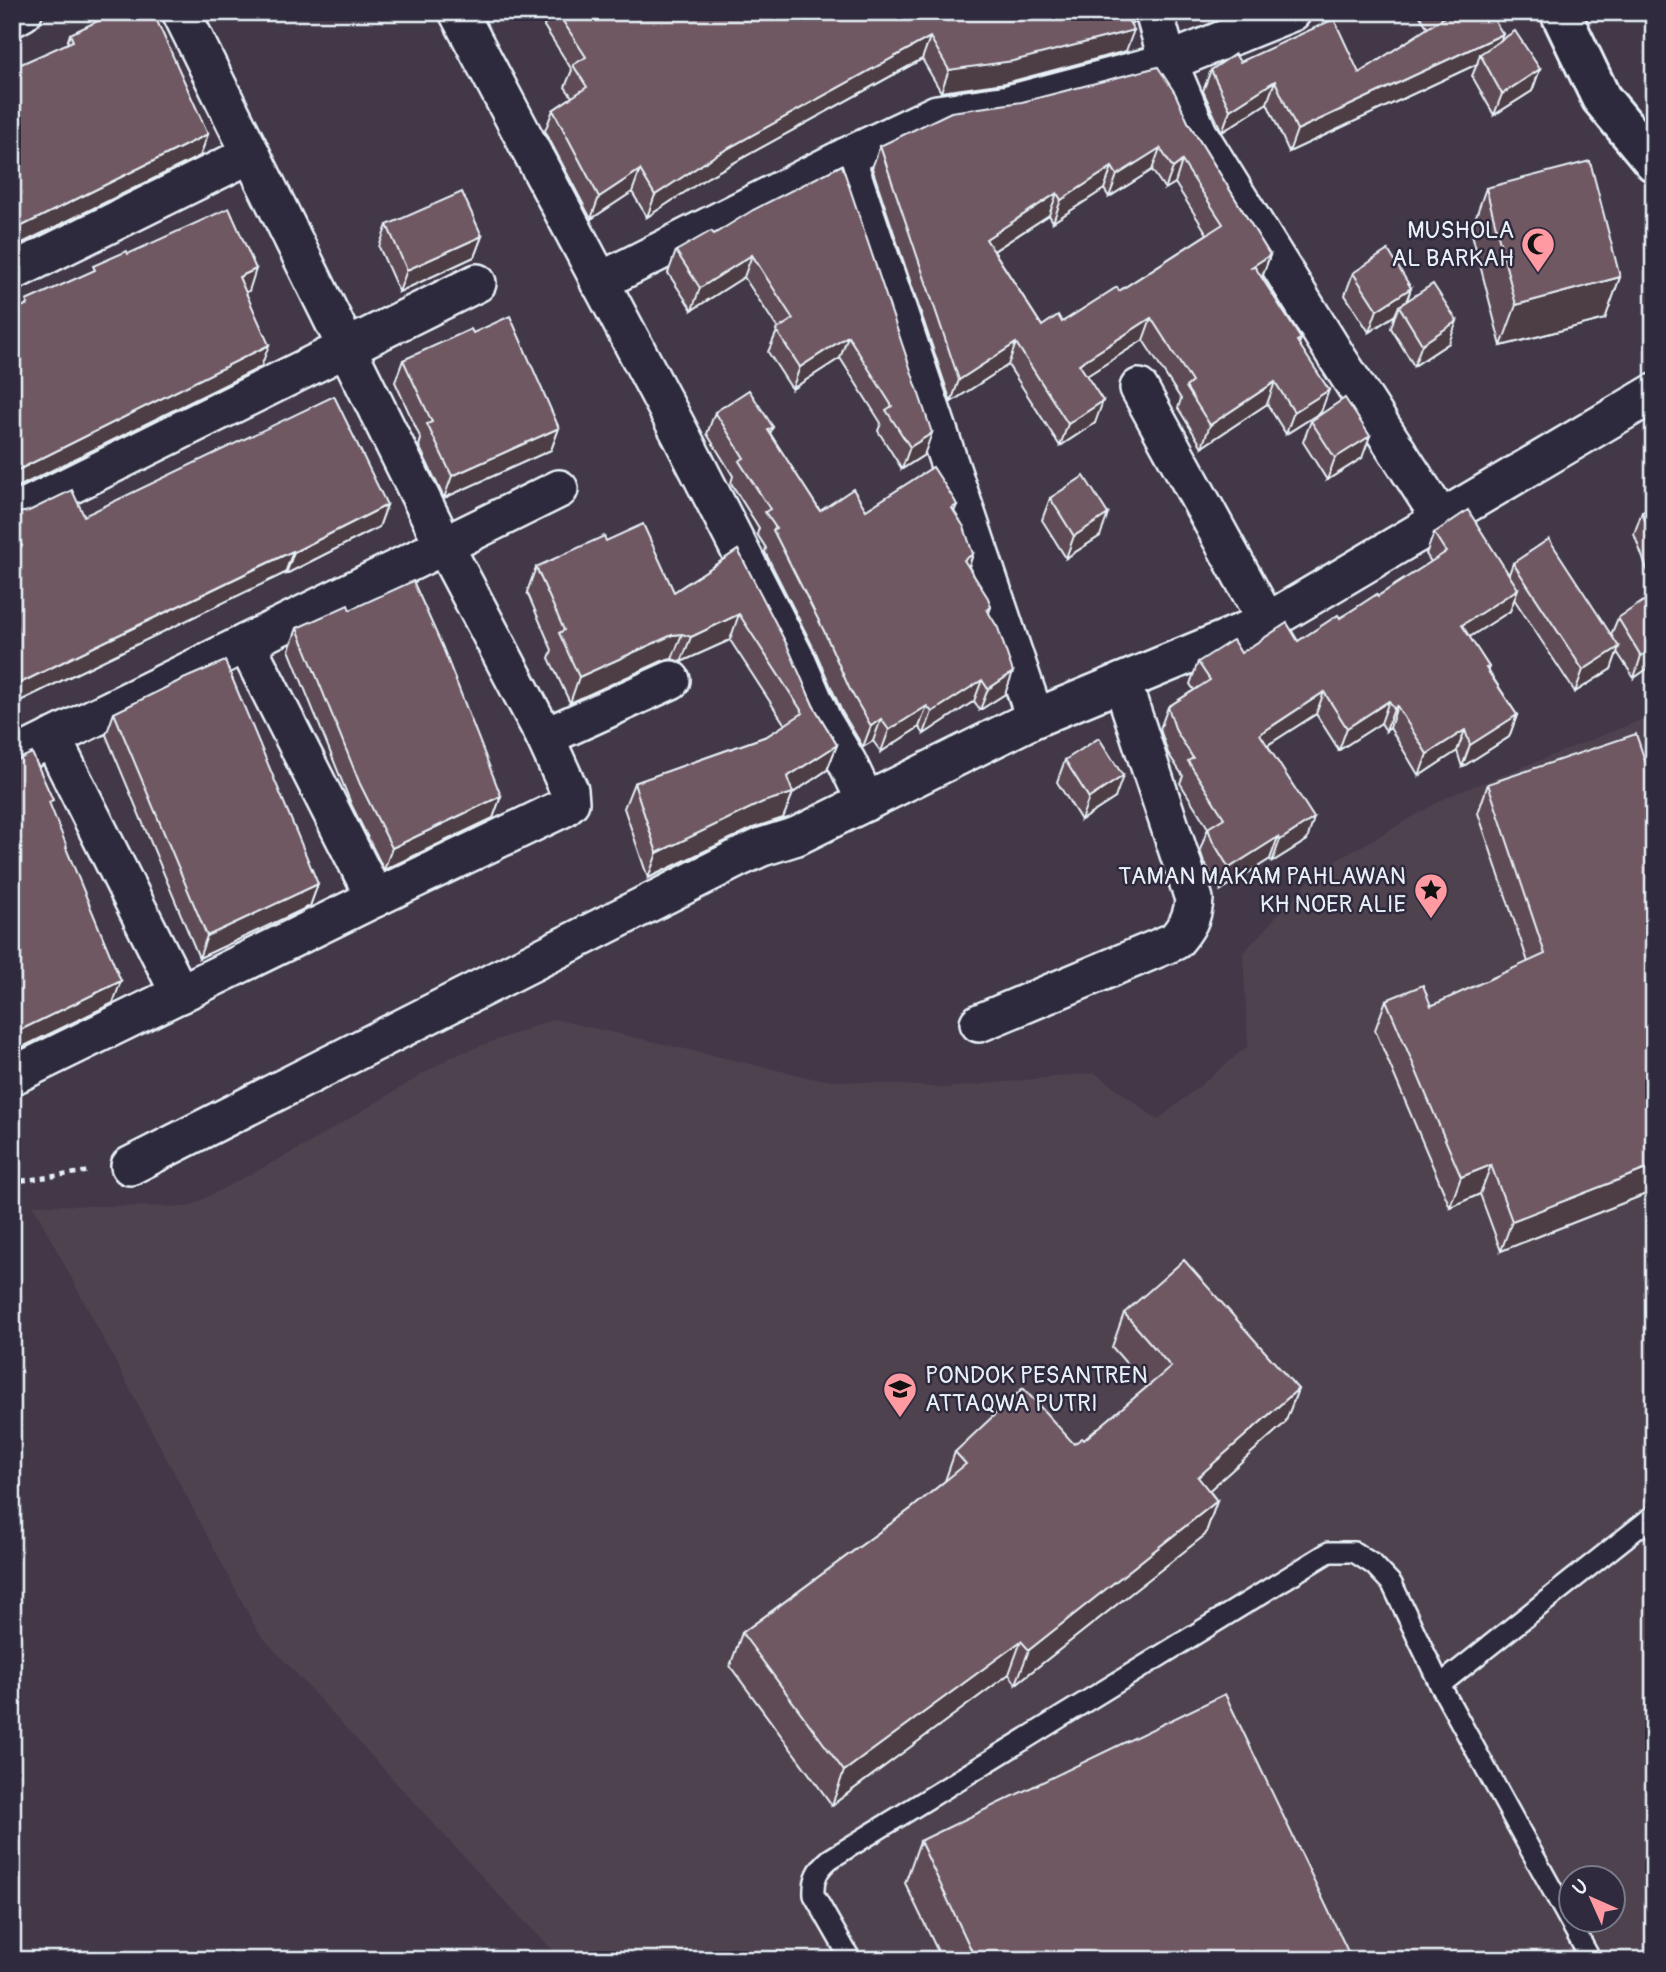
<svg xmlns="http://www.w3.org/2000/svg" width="1666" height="1972" font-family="Pangolin,sans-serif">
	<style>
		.built { fill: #504250; fill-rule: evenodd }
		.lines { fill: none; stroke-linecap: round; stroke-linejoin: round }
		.service-casing { stroke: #e8f1f8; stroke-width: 24 }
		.minor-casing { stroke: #e8f1f8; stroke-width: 42 }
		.tertiary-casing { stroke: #e8f1f8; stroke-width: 44 }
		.path { stroke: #e8f1f8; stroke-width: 4.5; stroke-dasharray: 5 5; stroke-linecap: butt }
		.service { stroke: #2f2a3d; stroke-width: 19 }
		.minor { stroke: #2f2a3d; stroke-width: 37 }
		.tertiary { stroke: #2f2a3d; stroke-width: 38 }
		.wall { fill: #5f4c55; stroke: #e8f1f8; stroke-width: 2; fill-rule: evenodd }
		.shaded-wall { fill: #4e3e45; stroke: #e8f1f8; stroke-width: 2 }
		.building { fill: #6f5863; stroke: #e8f1f8; stroke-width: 2; fill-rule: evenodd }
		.labels { text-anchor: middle; stroke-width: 5; stroke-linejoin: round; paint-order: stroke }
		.poi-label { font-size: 24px; fill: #e8f1f8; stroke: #2f2a3d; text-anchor: end }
	</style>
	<rect width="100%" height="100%" fill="#423848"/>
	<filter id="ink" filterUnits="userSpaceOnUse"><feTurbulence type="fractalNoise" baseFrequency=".0143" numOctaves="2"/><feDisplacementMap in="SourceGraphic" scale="14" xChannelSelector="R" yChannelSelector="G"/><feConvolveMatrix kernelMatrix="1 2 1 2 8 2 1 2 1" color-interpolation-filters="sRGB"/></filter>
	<g filter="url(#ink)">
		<path class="built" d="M1654,715V1960H563L511,1908L258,1632L33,1205L188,1207L304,1146L453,1056L554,1019L816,1079L946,1088L1095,1073L1158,1120L1248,1046L1243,953L1318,871L1449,796ZM1572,1878H1614V1920H1572Z"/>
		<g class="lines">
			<g class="service-casing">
				<g id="service">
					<path d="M1440,1685L1654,1515"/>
					<path d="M851,1960L814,1895C813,1879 818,1869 830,1859L1329,1552H1354L1374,1565L1392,1584L1440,1685L1591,1960"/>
				</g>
			</g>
			<g class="minor-casing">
				<g id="minor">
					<path d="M458,12L681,435L797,662L823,722L847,762L866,802"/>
					<path d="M1154,12L1168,62L1198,133L1338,359L1441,519"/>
					<path d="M12,18L23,12"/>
					<path d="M846,157L1035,718"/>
					<path d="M12,272L251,154"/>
					<path d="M599,282L846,157L937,114L1009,104L1168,62L1292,12"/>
					<path d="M1139,388L1267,622"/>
					<path d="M12,514L477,283"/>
					<path d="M246,643L375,898"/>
					<path d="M545,737L671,680"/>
					<path d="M52,738L180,994"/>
					<path d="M12,758L559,489"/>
					<path d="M979,1023L1175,941C1187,927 1193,917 1194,899L1122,682"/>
					<path d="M12,1076L375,898L563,808L570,802L569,790L545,737L444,545L181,12"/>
					<path d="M130,1166L736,859L762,847L797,836L1035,718L1267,622L1654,393"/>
				</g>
			</g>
			<g class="tertiary-casing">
				<path id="tertiary" d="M1560,12L1601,98L1654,162"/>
			</g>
			<path class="path" d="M12,1182L91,1171"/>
			<use href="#service" class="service"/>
			<use href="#minor" class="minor"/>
			<use href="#tertiary" class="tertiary"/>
		</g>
		<g class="wall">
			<path d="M548,12H1138L1135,21L1130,24L1126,51L1005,83L941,92L922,59L708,177L647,217L632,192L591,219L545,131L553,110L572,97L565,87L572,70L544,26Z"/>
			<path d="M1417,12H1489L1500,41L1540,69L1532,91L1494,115L1472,76L1477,64L1289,152L1267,103L1222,132L1203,91L1211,70L1240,62L1359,73L1428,28Z"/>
			<path d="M70,34L208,134L200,156L67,43Z"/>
			<path d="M1188,122L1270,255L1262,278L1301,339L1299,344L1321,412L1286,434L1267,404L1202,447L1178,408L1181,399L1143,340L1086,376L1095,423L1060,446L1008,365L951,402L872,168L880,146ZM1152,170L1165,189L1175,183L1207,234L1119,291L1062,322L1042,326L994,251L1049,215L1053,222L1104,189L1109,197Z"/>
			<path d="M842,165L924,455L902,469L878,431L881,423L840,358L792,389L768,352L778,329L744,277L692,310L668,273L676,251L714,234Z"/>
			<path d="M1486,188L1620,277L1605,319L1501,346L1471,230Z"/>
			<path d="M387,225L482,236L474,257L399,292L379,247Z"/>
			<path d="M1353,273L1411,288L1407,301L1449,343L1414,366L1391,328L1395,315L1369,332L1345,295Z"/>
			<path d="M473,333L559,428L551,450L444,498L419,446L421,439L395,382L403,360Z"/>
			<path d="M715,412L773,427L770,434L820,511L866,510L957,505L954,512L973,554L969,567L991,607L989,613L1005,694L980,710L974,701L924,734L919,727L881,752L873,741L863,747L842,712L816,653L765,552L766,548L757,534L759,528L731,483L733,476L707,434Z"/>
			<path d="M1311,421L1362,458L1327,480L1303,442Z"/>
			<path d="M1050,498L1100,536L1066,558L1042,520Z"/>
			<path d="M387,505L379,527L286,574L285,573L253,588L67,678L12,705V511L18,513L84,516Z"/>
			<path d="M1654,507V588L1634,534L1642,512Z"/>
			<path d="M1434,533L1509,574L1513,563L1611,635L1618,618L1654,664L1634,678L1617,652L1611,669L1575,692L1514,599L1510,611L1469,637L1489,667L1488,670L1517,715L1509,737L1462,767L1457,751L1419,776L1390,728L1386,731L1381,723L1339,750L1316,714L1268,745L1307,840L1272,862L1270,859L1221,890L1204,862L1200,850L1208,828L1180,783L1183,776L1168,753L1160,729L1168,707L1194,690L1190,684L1198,662L1298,641L1378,596L1431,562L1426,554Z"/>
			<path d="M606,541L674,592L738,550L813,705L837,745L827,770L793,793L783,818L753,828L648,878L624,808L634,783L767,736L785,725L730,640L681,662L672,659L662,661L570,703L549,658L552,650L527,592L536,567Z"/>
			<path d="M350,610L501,796L493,818L384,870L352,806L289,650L297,628Z"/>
			<path d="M114,713L318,884L310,906L199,958L106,735Z"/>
			<path d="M1065,760L1115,798L1081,820L1057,782Z"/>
			<path d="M1488,784L1654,787V1199L1651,1192L1501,1251L1480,1194L1450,1207L1375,1030L1386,1000L1431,1006L1528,962L1478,813Z"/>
			<path d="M1124,1313L1298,1389L1285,1423L1209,1490L1217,1501L1205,1535L1016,1684L1009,1674L832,1805L730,1666L742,1633L912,1508L945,1481L955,1452L1074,1444L1084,1440L1147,1387L1112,1347Z"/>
			<path d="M920,1841L1352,1960H942L905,1883Z"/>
		</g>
		<g class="shaded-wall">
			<path d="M1122,12H1138L1135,21L1114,34Z"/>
			<path d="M1134,30L1126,51L1005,83L941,92L949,70Z"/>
			<path d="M1503,34L1495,56L1480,54L1477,64L1289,152L1297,130Z"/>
			<path d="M930,37L922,59L708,177L647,217L655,195L716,155Z"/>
			<path d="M1540,69L1532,91L1494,115L1502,94Z"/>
			<path d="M1275,81L1267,103L1222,132L1230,110Z"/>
			<path d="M208,134L200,156L12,248V231Z"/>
			<path d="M1160,148L1152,170L1109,197L1117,175Z"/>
			<path d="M1182,161L1175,183L1165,189L1173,168Z"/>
			<path d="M1112,167L1104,189L1053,222L1061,200Z"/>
			<path d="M640,170L632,192L591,219L599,197Z"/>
			<path d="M1057,193L1049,215L978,261L986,239Z"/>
			<path d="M482,236L474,257L399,292L407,270Z"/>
			<path d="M752,255L744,277L692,310L700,288Z"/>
			<path d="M1270,255L1262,277L1242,290L1250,268Z"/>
			<path d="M256,269L249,291L231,299L239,277Z"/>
			<path d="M1620,277L1605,319L1501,346L1516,305Z"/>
			<path d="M1411,288L1403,310L1399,306L1395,315L1369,332L1377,310Z"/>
			<path d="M1151,318L1143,340L1071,386L1079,364Z"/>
			<path d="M1457,321L1449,343L1414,366L1422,344Z"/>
			<path d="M848,336L840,358L792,389L800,367Z"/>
			<path d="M1016,343L1008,365L951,402L959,380Z"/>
			<path d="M269,345L261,367L12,490V473Z"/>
			<path d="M1275,382L1267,404L1202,447L1210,425Z"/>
			<path d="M1329,390L1321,412L1286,434L1294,412Z"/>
			<path d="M1103,401L1095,423L1060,446L1068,424Z"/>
			<path d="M559,428L551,450L444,498L452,476Z"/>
			<path d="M932,433L924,455L902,469L910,447Z"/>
			<path d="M1370,436L1362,458L1327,480L1335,458Z"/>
			<path d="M387,505L379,527L286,574L294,552Z"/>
			<path d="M1108,514L1100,536L1066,558L1074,536Z"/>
			<path d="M293,551L285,573L67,678L12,705V687L75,656Z"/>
			<path d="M973,554L965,576L964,560Z"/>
			<path d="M1518,589L1510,611L1454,647L1462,625Z"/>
			<path d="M739,614L730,640L681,662L691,637Z"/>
			<path d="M682,634L672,659L662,661L570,703L579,677L672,635Z"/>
			<path d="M1619,647L1611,669L1575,692L1583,670Z"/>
			<path d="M1654,648V664L1634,678L1641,656Z"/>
			<path d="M1013,672L1005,694L980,710L988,689Z"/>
			<path d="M982,680L974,701L924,734L932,712Z"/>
			<path d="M1324,692L1316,714L1252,755L1260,734Z"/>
			<path d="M1389,701L1381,723L1339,750L1347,728Z"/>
			<path d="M927,706L919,727L881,752L889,730Z"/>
			<path d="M1397,706L1390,728L1386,731L1394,709Z"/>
			<path d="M1517,715L1509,737L1462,767L1470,745Z"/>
			<path d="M881,719L873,741L863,747L871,726Z"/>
			<path d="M1465,730L1457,751L1419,776L1427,754Z"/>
			<path d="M837,745L827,770L793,793L783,818L753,828L648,878L657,853L787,777Z"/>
			<path d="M1123,776L1115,798L1081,820L1089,798Z"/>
			<path d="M501,796L493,818L384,870L392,848Z"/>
			<path d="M1314,818L1307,840L1272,862L1280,840Z"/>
			<path d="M1278,837L1270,859L1221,890L1229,868Z"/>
			<path d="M318,884L310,906L199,958L207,936Z"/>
			<path d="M121,981L113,1003L12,1052V1034Z"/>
			<path d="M1491,1165L1480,1194L1450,1207L1461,1177Z"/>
			<path d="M1654,1166V1184L1651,1192L1501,1251L1512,1221Z"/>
			<path d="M1298,1389L1285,1423L1186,1511L1198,1477Z"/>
			<path d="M1217,1501L1205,1535L1016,1684L1029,1650Z"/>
			<path d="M1021,1641L1009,1674L832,1805L844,1771Z"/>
		</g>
		<g class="building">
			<path d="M117,12H153L208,134L12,231V68L73,41L70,34Z"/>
			<path d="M557,12H1123L1134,30L1013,61L949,70L930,37L716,155L655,195L640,170L599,197L553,110L587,87L573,65L586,57Z"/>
			<path d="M1440,12H1489L1503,34L1297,130L1275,81L1230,110L1211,70L1235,54L1240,62L1334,19L1359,73L1443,18Z"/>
			<path d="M1515,31L1540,69L1502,94L1480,54Z"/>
			<path d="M1158,67L1175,93L1188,122L1270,255L1250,268L1255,267L1301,339L1297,341L1329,390L1294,412L1275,382L1210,425L1186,387L1192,382L1151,318L1079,364L1103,401L1068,424L1016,343L959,380L880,146L951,112L1022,102ZM1160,148L1173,168L1182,161L1223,224L1119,291L1117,287L1062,322L1058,315L1042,326L986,239L1057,193L1061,200L1112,167L1117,175Z"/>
			<path d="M1590,161L1620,277L1516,305L1486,188Z"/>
			<path d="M842,165L932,433L910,447L886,410L892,406L848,336L800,367L776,330L793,319L752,255L700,288L676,251L711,231L714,234L753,210Z"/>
			<path d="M462,192L482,236L407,270L387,225Z"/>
			<path d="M229,208L256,269L239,277L269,345L12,473V311L28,304L26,301L95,270L93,266L127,251L128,254Z"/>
			<path d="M1388,250L1411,288L1377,310L1353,273Z"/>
			<path d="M1433,284L1457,321L1422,344L1399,306Z"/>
			<path d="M510,316L559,428L452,476L427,424L432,422L403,360L471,329L473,333Z"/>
			<path d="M749,390L773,427L768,430L820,511L853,489L866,510L933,467L955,501L957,505L952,508L964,527L973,554L964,560L988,598L991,607L987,610L998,628L1013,672L988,689L982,680L932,712L927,706L889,730L881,719L871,726L850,690L824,631L773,530L776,528L765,512L770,509L739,461L744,458L715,412Z"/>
			<path d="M334,396L387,505L294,552L293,551L261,566L75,656L12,687V551L22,546L12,524V511L18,513L29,511L72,490L84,516Z"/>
			<path d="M1345,398L1370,436L1335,458L1311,421Z"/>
			<path d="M1084,476L1108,514L1074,536L1050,498Z"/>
			<path d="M1654,507V544L1642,512Z"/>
			<path d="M1468,510L1518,589L1462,625L1489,667L1486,668L1517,715L1470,745L1465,730L1427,754L1397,706L1394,709L1389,701L1347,728L1324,692L1260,734L1314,818L1280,840L1278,837L1229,868L1212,840L1208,828L1224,818L1188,761L1193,758L1176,731L1168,707L1210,680L1198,662L1231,641L1233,640L1241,653L1287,623L1298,641L1338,615L1340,618L1377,594L1378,596L1446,552L1434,533Z"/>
			<path d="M643,524L674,592L738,550L787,645L813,705L837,745L787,777L793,793L763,802L657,853L634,783L767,736L803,713L739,614L691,637L682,634L672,635L579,677L559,633L564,630L536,567L604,536L606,541Z"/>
			<path d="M1549,539L1619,647L1583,670L1513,563Z"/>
			<path d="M413,581L443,648L501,796L392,848L360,784L297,628L348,605L350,610Z"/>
			<path d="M1654,594V648L1641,656L1618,618Z"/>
			<path d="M225,661L318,884L207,936L114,713L181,680Z"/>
			<path d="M1636,734L1654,787V1166L1512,1221L1491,1165L1461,1177L1386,1000L1423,985L1431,1006L1545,954L1488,784Z"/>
			<path d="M1099,738L1123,776L1089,798L1065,760Z"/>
			<path d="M32,753L53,800L49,802L67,847L66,848L121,981L12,1034V762Z"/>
			<path d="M1184,1260L1298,1389L1198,1477L1217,1501L1029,1650L1021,1641L844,1771L742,1633L912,1508L966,1464L955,1452L1023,1388L1074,1444L1082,1438L1084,1440L1171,1367L1124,1313Z"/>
			<path d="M1225,1694L1352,1960H976L920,1841Z"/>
		</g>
	</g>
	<defs>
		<g id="mosque-pin" transform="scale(1.75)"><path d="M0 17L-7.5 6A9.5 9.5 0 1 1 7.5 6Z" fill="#ff9aa2" stroke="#2f2a3d"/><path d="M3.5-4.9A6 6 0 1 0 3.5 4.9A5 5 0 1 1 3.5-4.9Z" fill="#111"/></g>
		<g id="sight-pin" transform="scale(1.75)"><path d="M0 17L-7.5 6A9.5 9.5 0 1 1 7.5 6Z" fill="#ff9aa2" stroke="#2f2a3d"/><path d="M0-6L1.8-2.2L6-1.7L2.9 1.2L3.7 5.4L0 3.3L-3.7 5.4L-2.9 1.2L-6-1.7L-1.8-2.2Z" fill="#111"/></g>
		<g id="school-pin" transform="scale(1.75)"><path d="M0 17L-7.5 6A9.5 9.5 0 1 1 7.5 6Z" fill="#ff9aa2" stroke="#2f2a3d"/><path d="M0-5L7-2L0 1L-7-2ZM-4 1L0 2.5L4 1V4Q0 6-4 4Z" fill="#111"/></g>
	</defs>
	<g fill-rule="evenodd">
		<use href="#mosque-pin" x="1538" y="244"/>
		<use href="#sight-pin" x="1431" y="890"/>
		<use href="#school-pin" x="900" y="1389"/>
	</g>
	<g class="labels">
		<g class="poi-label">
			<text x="1514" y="238">MUSHOLA<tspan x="1514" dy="28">AL BARKAH</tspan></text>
			<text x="1406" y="884">TAMAN MAKAM PAHLAWAN<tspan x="1406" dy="28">KH NOER ALIE</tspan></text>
			<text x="925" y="1383" text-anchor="start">PONDOK PESANTREN<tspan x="925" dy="28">ATTAQWA PUTRI</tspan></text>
		</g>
	</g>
	<rect width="1666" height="1972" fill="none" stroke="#2f2a3d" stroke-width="42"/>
	<rect x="21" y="21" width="1624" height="1930" fill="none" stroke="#e8f1f8" stroke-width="2.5" filter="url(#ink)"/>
	<g transform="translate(1592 1899) rotate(315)"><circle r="33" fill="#2f2a3d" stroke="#797a88" stroke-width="2"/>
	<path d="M0-5L12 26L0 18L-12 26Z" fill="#ff9aa2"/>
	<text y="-10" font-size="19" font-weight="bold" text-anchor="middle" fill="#e8f1f8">U</text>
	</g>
</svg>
